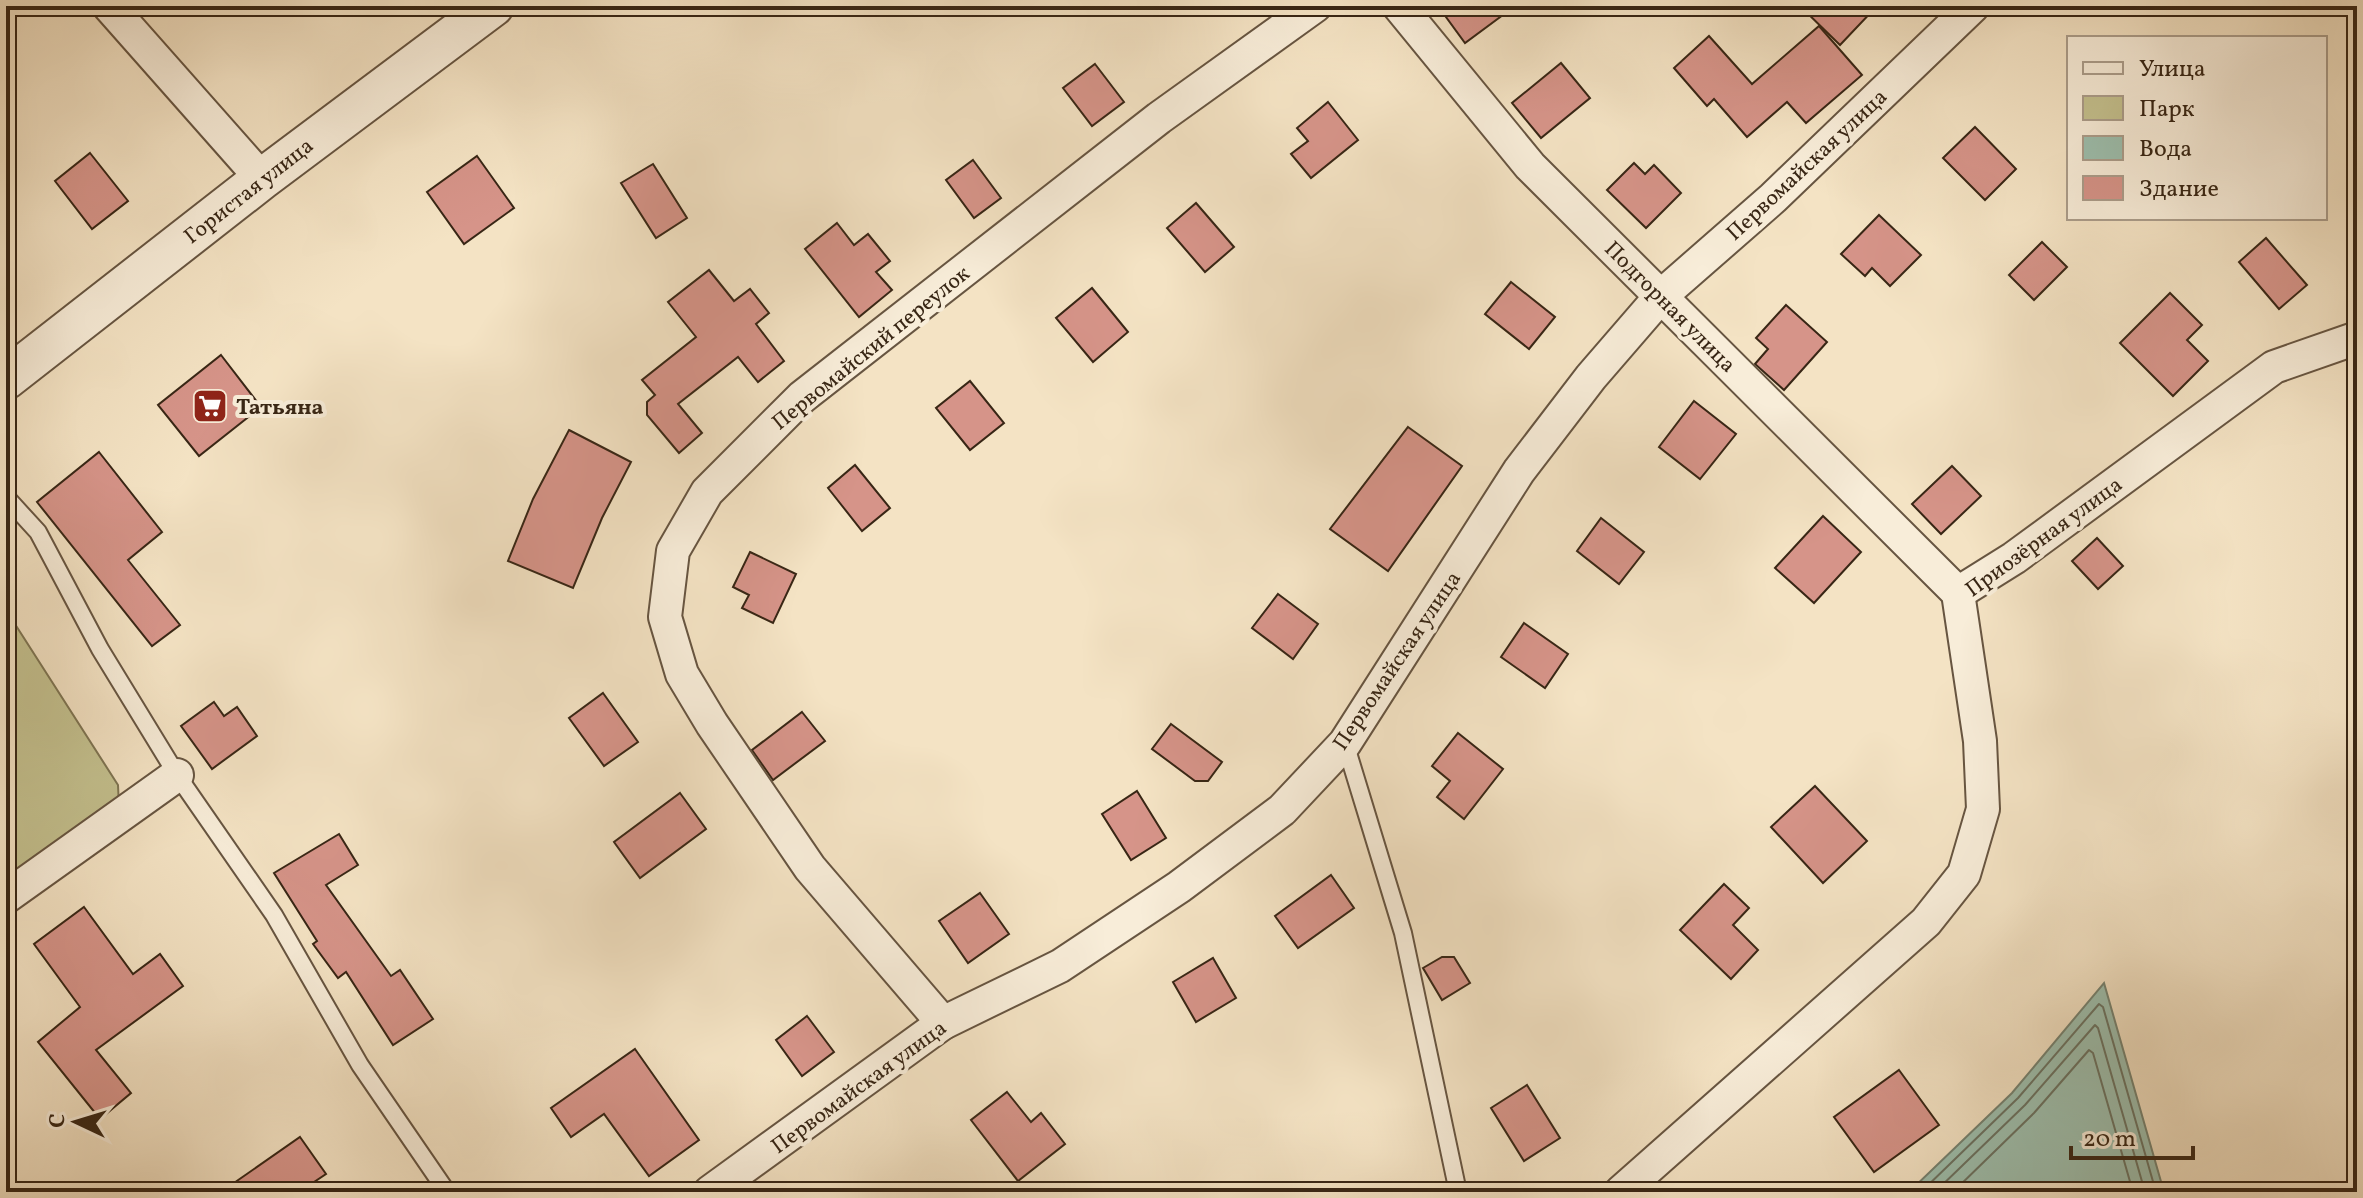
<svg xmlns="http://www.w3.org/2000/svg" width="2363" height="1198" font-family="Vollkorn,serif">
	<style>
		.green { fill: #c4c18f; stroke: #7e7452; stroke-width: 2 }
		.water { fill: #9dbfae; stroke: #758271; stroke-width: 2 }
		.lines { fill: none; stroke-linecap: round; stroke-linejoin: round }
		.shore { stroke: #6a7262; stroke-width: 2 }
		.building { fill: #d69489; stroke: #382615; stroke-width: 2 }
		.service-casing { stroke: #675541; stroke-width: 20 }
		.minor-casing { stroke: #675541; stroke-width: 36 }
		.tertiary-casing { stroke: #675541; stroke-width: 44 }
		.service { stroke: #f8edd9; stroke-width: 16 }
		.minor { stroke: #f8edd9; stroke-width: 32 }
		.tertiary { stroke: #f8edd9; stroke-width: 40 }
		.labels { text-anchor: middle; stroke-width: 8; stroke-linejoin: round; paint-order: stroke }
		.street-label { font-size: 22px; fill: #382615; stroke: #f8edd9 }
		.poi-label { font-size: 22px; font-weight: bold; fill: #382615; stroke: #f8edd9; text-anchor: start }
	</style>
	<rect width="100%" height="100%" fill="#f4e3c4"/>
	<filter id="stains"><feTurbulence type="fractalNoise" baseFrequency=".0025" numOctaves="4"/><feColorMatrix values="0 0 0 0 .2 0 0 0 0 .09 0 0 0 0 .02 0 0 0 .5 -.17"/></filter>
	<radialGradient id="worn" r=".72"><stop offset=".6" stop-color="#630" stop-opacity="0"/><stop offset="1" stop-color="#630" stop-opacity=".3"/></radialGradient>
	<path class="green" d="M6,610L118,785L119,807L6,884Z"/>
	<path class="water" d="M2104,983L2164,1192H1909L2012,1093Z"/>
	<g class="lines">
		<g class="shore">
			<path d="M1921,1192L2018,1098L2099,1004L2103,1007L2156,1192"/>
			<path d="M1935,1192L2025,1105L2095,1025L2098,1028L2145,1192"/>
			<path d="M1953,1192L2034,1113L2089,1050L2093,1053L2133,1192"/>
		</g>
	</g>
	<g class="building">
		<path d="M1438,6H1515L1465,43Z"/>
		<path d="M1800,6H1877L1840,45Z"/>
		<path d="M1819,26L1862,75L1806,123L1787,102L1747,137L1714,99L1707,106L1674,68L1709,36L1752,84Z"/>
		<path d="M1561,63L1590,98L1541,138L1512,103Z"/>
		<path d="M1095,64L1124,102L1092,126L1063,88Z"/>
		<path d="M1328,102L1358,140L1311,178L1291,154L1308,141L1297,128Z"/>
		<path d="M1975,127L2016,169L1985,200L1943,158Z"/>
		<path d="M90,153L128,201L92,229L55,181Z"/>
		<path d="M477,156L514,208L464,244L427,192Z"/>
		<path d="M973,160L1001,198L974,218L946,180Z"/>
		<path d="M1634,163L1645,174L1654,165L1681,193L1646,228L1607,190Z"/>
		<path d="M653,164L687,218L656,238L621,183Z"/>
		<path d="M1196,203L1234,247L1205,272L1167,228Z"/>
		<path d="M1879,215L1921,255L1890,286L1872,268L1865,276L1841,254Z"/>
		<path d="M837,223L854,245L868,234L890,261L876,272L892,290L859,317L805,249Z"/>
		<path d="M2266,238L2307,285L2279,309L2239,262Z"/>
		<path d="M2042,242L2067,267L2034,300L2009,275Z"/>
		<path d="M709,270L734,301L750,289L769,313L756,324L784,361L758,382L738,357L678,404L702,433L679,453L647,415V402L655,395L642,380L696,337L668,302Z"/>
		<path d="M1511,282L1555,317L1529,349L1485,314Z"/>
		<path d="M1092,288L1128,332L1093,362L1056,318Z"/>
		<path d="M2170,293L2202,325L2187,340L2208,361L2173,396L2120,343Z"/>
		<path d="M1786,305L1827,342L1784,390L1755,364L1768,349L1756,338Z"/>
		<path d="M221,355L261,407L199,456L158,405Z"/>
		<path d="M970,381L1004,423L970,450L936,408Z"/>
		<path d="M1694,401L1736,434L1700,479L1659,447Z"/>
		<path d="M1408,427L1462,466L1388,571L1330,529Z"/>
		<path d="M569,430L631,462L602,518L573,588L508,561L533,499Z"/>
		<path d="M99,452L162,532L128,560L180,625L152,646L37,502Z"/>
		<path d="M855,465L890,508L862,531L828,488Z"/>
		<path d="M1952,466L1981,496L1941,534L1912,504Z"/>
		<path d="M1823,516L1861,552L1814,603L1775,568Z"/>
		<path d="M1601,518L1644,552L1619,584L1577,551Z"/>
		<path d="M2097,538L2123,566L2098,589L2072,561Z"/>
		<path d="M750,552L796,574L773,623L742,608L749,595L733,587Z"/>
		<path d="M1278,594L1318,624L1293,659L1252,628Z"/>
		<path d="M1524,623L1568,654L1545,688L1501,657Z"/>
		<path d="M603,693L638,742L604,766L569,718Z"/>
		<path d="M214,702L224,716L237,707L257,736L212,769L181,726Z"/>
		<path d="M802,712L825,741L773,780L752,750Z"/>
		<path d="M1171,724L1222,762L1208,781H1195L1152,749Z"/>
		<path d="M1458,733L1503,769L1464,819L1437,797L1450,781L1432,766Z"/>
		<path d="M1815,786L1867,841L1823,883L1771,827Z"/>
		<path d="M1137,791L1166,838L1131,860L1102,814Z"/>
		<path d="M680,793L706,829L640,878L614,842Z"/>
		<path d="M339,834L358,865L326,885L391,976L400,970L433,1019L393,1045L346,972L338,978L313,944L317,941L274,873Z"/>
		<path d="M1331,875L1354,908L1298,948L1275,916Z"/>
		<path d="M1724,884L1749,908L1733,925L1758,950L1731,979L1680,930Z"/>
		<path d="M980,893L1009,934L968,963L939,921Z"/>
		<path d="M84,907L133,974L160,954L183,986L96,1050L131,1093L100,1119L38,1042L80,1007L34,944Z"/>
		<path d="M1442,957H1454L1470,983L1442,1000L1423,968Z"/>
		<path d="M1213,958L1236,998L1196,1022L1173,982Z"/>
		<path d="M807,1016L834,1052L802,1076L776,1040Z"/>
		<path d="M635,1049L699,1140L649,1176L604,1114L571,1137L551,1108Z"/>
		<path d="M1899,1070L1939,1125L1874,1172L1834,1117Z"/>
		<path d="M1527,1085L1560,1138L1524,1161L1491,1108Z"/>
		<path d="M1007,1092L1031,1122L1041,1113L1065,1144L1018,1181L971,1120Z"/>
		<path d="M300,1137L326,1174L299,1192H221Z"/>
	</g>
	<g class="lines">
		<g class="service-casing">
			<g id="service">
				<path d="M6,497L38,532L100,649L177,775L274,915L360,1065L447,1192"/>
				<path d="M1345,743L1403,933L1458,1192"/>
			</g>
		</g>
		<g class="minor-casing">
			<g id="minor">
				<path d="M109,6L262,179"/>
				<path d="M1399,6L1530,166L1958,593"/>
				<path d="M1958,593L2014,558L2274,367L2357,338"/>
				<path d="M6,897L177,775"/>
				<path d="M943,1023L810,868L712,724L682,674L665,617L673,551L707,492L802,397L1159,118L1315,6"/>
				<path d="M710,1192L943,1023L1060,966L1179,887L1282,810L1345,743L1519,471L1591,377L1661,296L1773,198L1973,6"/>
				<path d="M1621,1192L1926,922L1964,874L1983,809L1980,741L1958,593"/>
			</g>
		</g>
		<g class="tertiary-casing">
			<path id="tertiary" d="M6,379L262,179L493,6"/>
		</g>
		<use href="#service" class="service"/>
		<use href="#minor" class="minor"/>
		<use href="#tertiary" class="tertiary"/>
	</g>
	<defs>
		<g id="supermarket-square" transform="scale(1.8)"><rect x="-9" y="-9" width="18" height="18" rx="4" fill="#8f2418" stroke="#f8edd9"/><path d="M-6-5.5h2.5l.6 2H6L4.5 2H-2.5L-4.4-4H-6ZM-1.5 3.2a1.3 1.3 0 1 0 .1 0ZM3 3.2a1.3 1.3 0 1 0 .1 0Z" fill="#fff"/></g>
	</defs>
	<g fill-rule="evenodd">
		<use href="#supermarket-square" x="210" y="406"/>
	</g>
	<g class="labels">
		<g class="street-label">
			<text transform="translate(1806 164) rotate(-43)" y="8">Первомайская улица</text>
			<text transform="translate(248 190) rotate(-38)" y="8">Гористая улица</text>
			<text transform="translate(1671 306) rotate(45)" y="8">Подгорная улица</text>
			<text transform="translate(870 347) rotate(-39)" y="8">Первомайский переулок</text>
			<text transform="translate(2043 536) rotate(-36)" y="8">Приозёрная улица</text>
			<text transform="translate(1396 660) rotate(-56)" y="8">Первомайская улица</text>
			<text transform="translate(858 1086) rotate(-36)" y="8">Первомайская улица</text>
		</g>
		<g class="poi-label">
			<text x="236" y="414">Татьяна</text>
		</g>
	</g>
	<rect width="2363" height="1198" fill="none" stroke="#f4e3c4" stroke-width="32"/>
	<rect x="8" y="8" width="2347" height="1182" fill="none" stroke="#382615" stroke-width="4"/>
	<rect x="16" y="16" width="2331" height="1166" fill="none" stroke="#382615" stroke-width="2"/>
	<rect x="2067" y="36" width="260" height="184" fill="#f8edd9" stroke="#ab9d8b" stroke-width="2"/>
	<rect x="2083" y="62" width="40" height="12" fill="#f8edd9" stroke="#ab9d8b" stroke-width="2"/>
	<text x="2139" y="76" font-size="24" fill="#382615">Улица</text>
	<rect x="2083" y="96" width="40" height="24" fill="#c4c18f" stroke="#ab9d8b" stroke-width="2"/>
	<text x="2139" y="116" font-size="24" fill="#382615">Парк</text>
	<rect x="2083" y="136" width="40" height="24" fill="#9dbfae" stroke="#ab9d8b" stroke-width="2"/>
	<text x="2139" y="156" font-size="24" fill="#382615">Вода</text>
	<rect x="2083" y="176" width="40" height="24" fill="#d69489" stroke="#ab9d8b" stroke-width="2"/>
	<text x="2139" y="196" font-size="24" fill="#382615">Здание</text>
	<g transform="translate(76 1122) rotate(274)" stroke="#f8edd9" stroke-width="6" paint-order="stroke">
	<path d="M0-6L14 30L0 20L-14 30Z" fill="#382615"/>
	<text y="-12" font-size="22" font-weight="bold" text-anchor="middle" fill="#382615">С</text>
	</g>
	<path d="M2071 1146v12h122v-12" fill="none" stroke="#382615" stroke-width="4"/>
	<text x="2083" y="1146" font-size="24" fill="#382615" stroke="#f8edd9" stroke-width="6" paint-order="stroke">20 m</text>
	<rect width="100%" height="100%" filter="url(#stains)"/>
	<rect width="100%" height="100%" fill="url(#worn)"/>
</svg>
